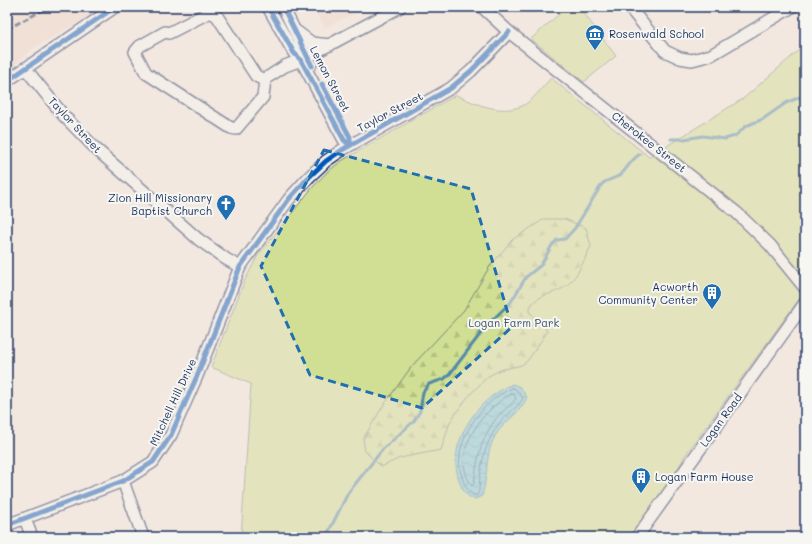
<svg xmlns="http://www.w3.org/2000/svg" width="812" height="544" font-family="Mali,sans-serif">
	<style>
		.built { fill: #eed8ca }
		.green { fill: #d0df93; stroke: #768778 }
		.forest { fill: url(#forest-firs); stroke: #768778 }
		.water { fill: url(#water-waves); stroke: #548aa7 }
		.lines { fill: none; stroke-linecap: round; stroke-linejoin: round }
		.shore { stroke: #416c8f; stroke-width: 1 }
		.stream { stroke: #548aa7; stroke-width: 3 }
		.minor-casing { stroke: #1b2f5e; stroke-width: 14 }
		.minor { stroke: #f6f6f2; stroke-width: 11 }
		.rail { stroke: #1b2f5e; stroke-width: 3; stroke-dasharray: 6 3; stroke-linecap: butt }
		.cycleway-casing { stroke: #f6f6f2; stroke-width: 8 }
		.cycleway { stroke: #0057b8; stroke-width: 5 }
		.marked { fill: none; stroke: #1f6fb2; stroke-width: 3; stroke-dasharray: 8 5; stroke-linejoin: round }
		.labels { text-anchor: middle; stroke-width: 4; stroke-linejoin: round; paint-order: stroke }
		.poi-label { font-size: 11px; fill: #1b2f5e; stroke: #f6f6f2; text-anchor: start }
		.street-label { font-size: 11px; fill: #1b2f5e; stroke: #f6f6f2 }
		.park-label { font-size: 11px; fill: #3f5269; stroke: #f6f6f2 }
	</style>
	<defs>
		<pattern id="forest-firs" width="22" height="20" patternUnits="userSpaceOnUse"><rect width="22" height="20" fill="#d0df93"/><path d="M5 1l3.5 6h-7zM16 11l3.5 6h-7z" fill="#b2c081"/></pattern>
		<pattern id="water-waves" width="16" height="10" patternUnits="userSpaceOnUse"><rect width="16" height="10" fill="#7ac7d8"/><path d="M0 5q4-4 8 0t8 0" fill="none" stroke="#63a2b2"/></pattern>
	</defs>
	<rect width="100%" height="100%" fill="#f2e8e0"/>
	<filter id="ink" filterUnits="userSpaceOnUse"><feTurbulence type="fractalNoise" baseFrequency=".025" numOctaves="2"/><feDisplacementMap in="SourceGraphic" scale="8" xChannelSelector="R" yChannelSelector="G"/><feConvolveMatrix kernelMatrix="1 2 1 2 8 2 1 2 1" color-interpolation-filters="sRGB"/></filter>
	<g filter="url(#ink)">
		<g class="built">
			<path d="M7,7H106L35,47L7,72Z"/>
			<path d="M312,7H367L325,28Z"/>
		</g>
		<g class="green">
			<path d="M567,7H579L616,56L584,82L531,39Z"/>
			<path d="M805,45V291L686,454L640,537H241L251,384L211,367L244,282L258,255L312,188L327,172L343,160L456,95C476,104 500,115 522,106C533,101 543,86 551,78L649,157L744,98Z"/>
		</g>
		<path class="forest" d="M544,219H565L586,228L591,246C584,260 578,277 566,286C553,296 532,294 529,312L544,325L547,332L528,360L522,365L500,370L487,377L467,398L450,422L441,450L400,458L381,467L365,451L363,439L383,406L412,366L464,310L490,266L512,240Z"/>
		<path class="water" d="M513,384L520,387L527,397C522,412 506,420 497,433C484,453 489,474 482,496L476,499C467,498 463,491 460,483C444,445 478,397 513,384Z"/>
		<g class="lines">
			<g class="shore">
				<path d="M513,388L517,390L523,398C518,407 510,412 503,419C485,439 480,465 479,491L477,495H474C467,491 464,484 462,477C450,444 482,399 513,388Z"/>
				<path d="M511,394H514L516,399C511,404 506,409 500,414C482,434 477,458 474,484L472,486C449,454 482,409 511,394Z"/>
			</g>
			<g class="stream">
				<path d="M671,139H684L703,136L725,139L735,136L746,126L763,119L786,103L805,95"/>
				<path d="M326,537L348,493L383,449L414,421L420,411L423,392L429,384L444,379L449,375L488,324L511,302L526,277L541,265L552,245L557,240L565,239L575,228L602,184C608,179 615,179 620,175C628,169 629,161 640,154"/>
			</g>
			<g class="minor-casing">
				<g id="minor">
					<path d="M268,7L294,53L301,60L344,140L350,145"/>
					<path d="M283,7L311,64"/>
					<path d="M482,7L509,32L737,213L770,245L805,288"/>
					<path d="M629,7L665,51L680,58L692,60L711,55L792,7"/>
					<path d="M296,31L312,43L330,45"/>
					<path d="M25,68L64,116L96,149L198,239L226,259L240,267"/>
					<path d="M264,80L256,76L217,16L210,12L169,33L165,32L140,46L135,52L146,73L231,128L236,129L263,97L265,79L285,66L301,60L400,7"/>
					<path d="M7,81L115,7"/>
					<path d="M123,481L143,537"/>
					<path d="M25,519L32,537"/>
					<path d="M7,525L123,481L153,462L171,435L197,376L240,267L289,199L309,177L326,161L342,150L451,88L471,71L509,32"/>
					<path d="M637,537L805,303"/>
				</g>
			</g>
			<use href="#minor" class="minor"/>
			<path class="rail" d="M7,29L49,7"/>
			<g class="cycleway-casing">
				<g id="cycleway">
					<path d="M268,7L294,53L301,60L344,140L350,145"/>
					<path d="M283,7L312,66"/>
					<path d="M7,81L115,7"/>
					<path d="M322,84L350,137V145"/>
					<path d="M7,525L123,481L153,462L171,435L197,376L240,267L289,199L309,177L326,161L342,150L451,88L471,71L509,32"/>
				</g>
			</g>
			<use href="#cycleway" class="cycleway"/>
		</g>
	</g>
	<path d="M0 0H812V544H0ZM324,150L471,189L512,327L422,408L310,375L261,266Z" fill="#f2e8e0" fill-opacity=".55" fill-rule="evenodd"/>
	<path class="marked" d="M324,150L471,189L512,327L422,408L310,375L261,266Z"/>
	<defs>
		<g id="museum-pin" transform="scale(1)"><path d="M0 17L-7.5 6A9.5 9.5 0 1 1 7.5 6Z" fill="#1f6fb2" stroke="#f6f6f2"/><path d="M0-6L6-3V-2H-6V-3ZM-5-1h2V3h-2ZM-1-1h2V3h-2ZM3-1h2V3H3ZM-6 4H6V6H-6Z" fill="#fff"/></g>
		<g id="church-pin" transform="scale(1)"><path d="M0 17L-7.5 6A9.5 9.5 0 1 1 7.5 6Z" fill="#1f6fb2" stroke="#f6f6f2"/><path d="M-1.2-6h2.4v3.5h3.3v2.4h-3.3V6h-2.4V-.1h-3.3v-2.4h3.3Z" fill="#fff"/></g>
		<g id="building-pin" transform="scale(1)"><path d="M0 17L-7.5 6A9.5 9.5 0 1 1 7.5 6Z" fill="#1f6fb2" stroke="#f6f6f2"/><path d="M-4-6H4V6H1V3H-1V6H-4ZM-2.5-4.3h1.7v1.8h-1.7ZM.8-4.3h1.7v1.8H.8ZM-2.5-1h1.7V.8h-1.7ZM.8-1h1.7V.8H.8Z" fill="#fff"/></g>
	</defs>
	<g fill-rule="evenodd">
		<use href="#museum-pin" x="595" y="34"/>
		<use href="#church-pin" x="226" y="204"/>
		<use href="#building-pin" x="712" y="293"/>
		<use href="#building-pin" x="641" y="477"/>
	</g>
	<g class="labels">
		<g class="poi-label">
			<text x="609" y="38">Rosenwald School</text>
			<text x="212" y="202" text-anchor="end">Zion Hill Missionary<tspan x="212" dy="13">Baptist Church</tspan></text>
			<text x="698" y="291" text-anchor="end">Acworth<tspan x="698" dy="13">Community Center</tspan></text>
			<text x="655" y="481">Logan Farm House</text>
		</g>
		<g class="street-label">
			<text transform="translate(330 79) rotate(62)" y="4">Lemon Street</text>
			<text transform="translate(390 112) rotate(-28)" y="4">Taylor Street</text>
			<text transform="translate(75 125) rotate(47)" y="4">Taylor Street</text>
			<text transform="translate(649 142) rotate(38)" y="4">Cherokee Street</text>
			<text transform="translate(173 402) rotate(-65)" y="4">Mitchell Hill Drive</text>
			<text transform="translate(721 420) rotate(-54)" y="4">Logan Road</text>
		</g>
		<g class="park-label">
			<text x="514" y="327">Logan Farm Park</text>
		</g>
	</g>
	<rect width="812" height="544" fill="none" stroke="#f6f6f2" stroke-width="24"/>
	<rect x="12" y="12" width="788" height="520" fill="none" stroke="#1b2f5e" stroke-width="1.5" filter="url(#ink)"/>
</svg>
